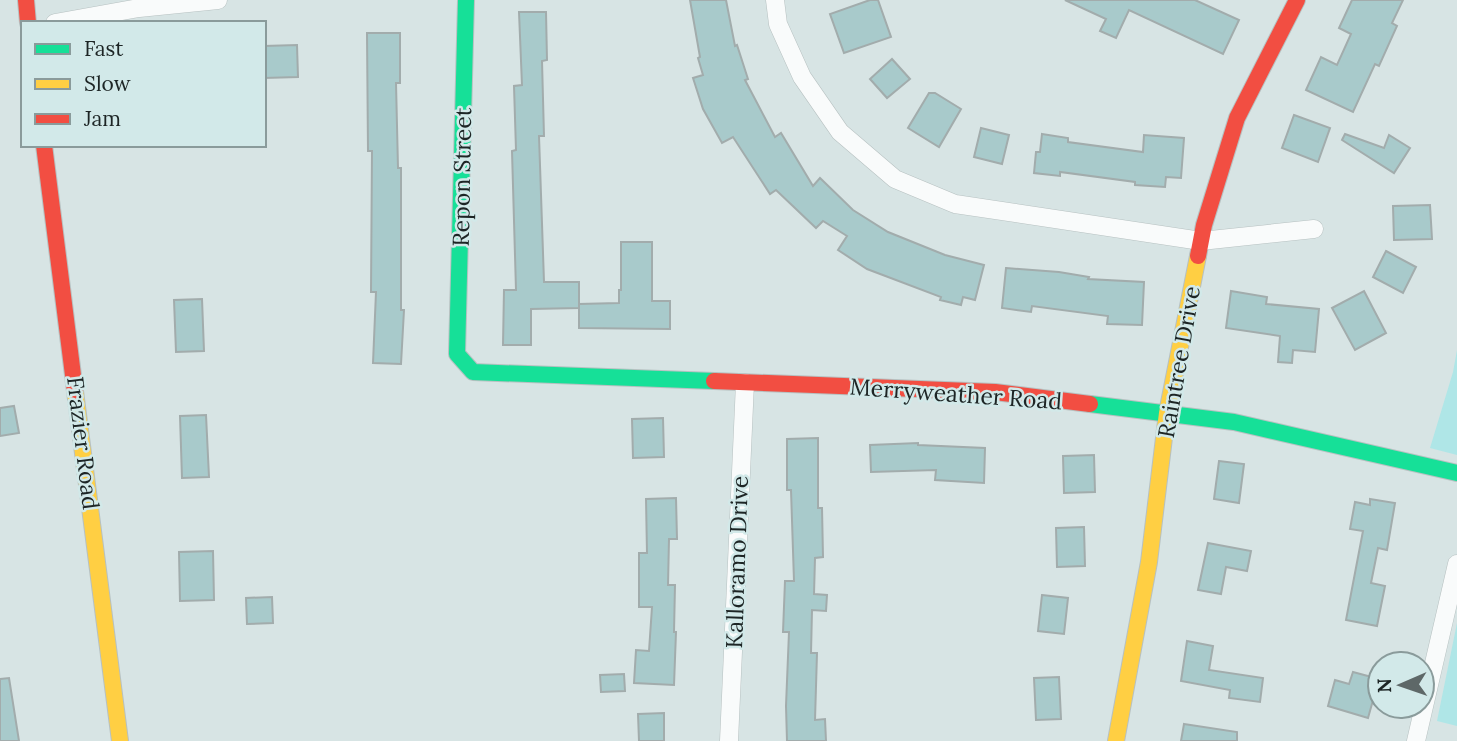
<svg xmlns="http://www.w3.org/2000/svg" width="1457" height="741" font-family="Lora,serif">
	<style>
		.green { fill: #afe6e7 }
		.building { fill: #a8cacb; stroke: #a2acac; stroke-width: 2 }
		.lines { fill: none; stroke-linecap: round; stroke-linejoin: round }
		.street-casing { stroke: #b7c1c1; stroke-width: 19 }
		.fast-casing { stroke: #b7c1c1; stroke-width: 18 }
		.slow-casing { stroke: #b7c1c1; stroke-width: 18 }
		.jam-casing { stroke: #b7c1c1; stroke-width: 18 }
		.street { stroke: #f9fbfb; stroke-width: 18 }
		.fast { stroke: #16e098; stroke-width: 16 }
		.slow { stroke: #ffcf43; stroke-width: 16 }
		.jam { stroke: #f24e42; stroke-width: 16 }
		.labels { text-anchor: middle; stroke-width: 5; stroke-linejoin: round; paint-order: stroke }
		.street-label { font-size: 23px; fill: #1d2525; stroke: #d2e9e9 }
	</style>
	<rect width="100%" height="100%" fill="#d7e4e4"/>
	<g class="green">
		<path d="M1457,350V455L1430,448L1453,372Z"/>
		<path d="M1457,623V726L1437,721Z"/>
	</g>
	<g class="building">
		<path d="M690,0H726L735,46L737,45L748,79L745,80L775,137L781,133L813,186L820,178L853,210L888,232L945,255L984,265L975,300L963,297L961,305L940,300L941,297L867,269L838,250L847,236L823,221L816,228L776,190L770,194L733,137L722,143L703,109L693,78L703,75L698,58L700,57Z"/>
		<path d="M870,0H878L891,37L844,53L830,14Z"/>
		<path d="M1065,0H1195L1239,20L1223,54L1129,10L1116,38L1100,31L1106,19Z"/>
		<path d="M1352,0H1403L1392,23L1397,26L1379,66L1375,64L1353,112L1306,90L1321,57L1337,65L1351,34L1339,28Z"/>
		<path d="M519,12H546L547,60L542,61L544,136H539L544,282H579V308L531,309V345H503L504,290H516L512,151L516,150L514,86L522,85Z"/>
		<path d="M367,33H400V83H396L398,168H401V310H404L401,364L373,363L376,292H371L372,151H368Z"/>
		<path d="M297,45L298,77L264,78V46Z"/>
		<path d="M892,59L910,79L887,98L870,79Z"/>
		<path d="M929,93H935L961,109L939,147L908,128Z"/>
		<path d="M1294,115L1330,128L1318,162L1282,148Z"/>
		<path d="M981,128L1009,135L1002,164L974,157Z"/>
		<path d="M1042,134L1068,138V142L1143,152L1144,135L1184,138L1181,178L1166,177L1165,187L1135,185V182L1060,172V176L1034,173L1036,152H1040Z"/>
		<path d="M1345,134L1384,148L1389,135L1410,148L1394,173L1342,140Z"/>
		<path d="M1430,205L1432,239L1394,240L1393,206Z"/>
		<path d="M621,242H652V301H670V329L579,328V304L619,303V290H621Z"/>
		<path d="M1386,251L1416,267L1403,293L1373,277Z"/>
		<path d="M1006,268L1059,272L1089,277L1088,279L1144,282L1142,325L1107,324L1108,316L1032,306L1031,312L1002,308Z"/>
		<path d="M1231,291L1267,297L1266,304L1319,309L1315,352L1293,350L1292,363L1278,362L1280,336L1226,328Z"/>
		<path d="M1364,291L1386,333L1355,350L1332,308Z"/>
		<path d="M202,299L204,351L176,352L174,300Z"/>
		<path d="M14,406L19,433L0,436V408Z"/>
		<path d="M206,415L209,477L182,478L180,416Z"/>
		<path d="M663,418L664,457L633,458L632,419Z"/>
		<path d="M818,438V508H822L823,557L815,558L814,594L827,595L826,611L812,610L811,653H817L815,720L825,719L826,741H787L786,706L789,632H783L785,581H794L791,490H787V439Z"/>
		<path d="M918,443V445L985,448L984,483L935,480L936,470L871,472L870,445Z"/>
		<path d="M1094,455L1095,492L1064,493L1063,456Z"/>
		<path d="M1219,461L1244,464L1239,503L1214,499Z"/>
		<path d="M676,498L677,539H669L668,585H675L674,632H676L674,685L634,683L636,650L649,651L652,607H639V553H647L646,499Z"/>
		<path d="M1370,499L1395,503L1387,550L1378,548L1371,583L1385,586L1377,626L1346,620L1363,531L1350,529L1355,502L1370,505Z"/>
		<path d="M1084,527L1085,566L1057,567L1056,528Z"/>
		<path d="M1208,543L1251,551L1247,571L1226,567L1221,594L1198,590Z"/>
		<path d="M213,551L214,600L180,601L179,552Z"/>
		<path d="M1042,595L1068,598L1064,634L1038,631Z"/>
		<path d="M272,597L273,623L247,624L246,598Z"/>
		<path d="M1187,641L1213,646L1209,670L1263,678L1260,702L1229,698L1230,690L1181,681Z"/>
		<path d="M1353,672L1379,679L1368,718L1328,706L1335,680L1349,684Z"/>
		<path d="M624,674L625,691L601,692L600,675Z"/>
		<path d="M1059,677L1061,719L1036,720L1034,678Z"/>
		<path d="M9,678L19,741H0V679Z"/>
		<path d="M664,713V741H639L638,714Z"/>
		<path d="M1184,724L1237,732V741H1181Z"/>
	</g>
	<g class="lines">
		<g class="street-casing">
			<g id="street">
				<path d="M775,0L778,24L802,77L840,132L895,179L955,204L1201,241L1314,229"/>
				<path d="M55,23L139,8L218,0"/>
				<path d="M729,741L745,383"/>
				<path d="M1416,741L1457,564"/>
			</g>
		</g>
		<g class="fast-casing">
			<g id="fast">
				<path d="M466,0L457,354L473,372L714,381"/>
				<path d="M1090,404L1234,422L1457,473"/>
			</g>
		</g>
		<g class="slow-casing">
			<g id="slow">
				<path d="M75,391L120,741"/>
				<path d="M1116,741L1149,562L1167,413L1198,256"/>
			</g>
		</g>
		<g class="jam-casing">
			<g id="jam">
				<path d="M26,0L28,23"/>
				<path d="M44,145L75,391"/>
				<path d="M1198,256L1204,225L1237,118L1297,0"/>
				<path d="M714,381L995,392L1090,404"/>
			</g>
		</g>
		<use href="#street" class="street"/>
		<use href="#fast" class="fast"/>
		<use href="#slow" class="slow"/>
		<use href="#jam" class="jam"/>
	</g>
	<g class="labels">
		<g class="street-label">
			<text transform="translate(462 177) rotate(-89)" y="8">Repon Street</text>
			<text transform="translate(1179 362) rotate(-80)" y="8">Raintree Drive</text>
			<text transform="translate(956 394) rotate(4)" y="8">Merryweather Road</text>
			<text transform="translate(83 443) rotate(83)" y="8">Frazier Road</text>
			<text transform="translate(737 562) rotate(-88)" y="8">Kalloramo Drive</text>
		</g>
	</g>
	<rect x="21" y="21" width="245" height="126" fill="#d2e9e9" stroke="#8a9b9b" stroke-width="2"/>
	<rect x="35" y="44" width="35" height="10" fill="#16e098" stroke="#8a9b9b" stroke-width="2"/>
	<text x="84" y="56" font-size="21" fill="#1d2525">Fast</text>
	<rect x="35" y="79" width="35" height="10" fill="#ffcf43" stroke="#8a9b9b" stroke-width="2"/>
	<text x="84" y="91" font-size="21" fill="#1d2525">Slow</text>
	<rect x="35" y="114" width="35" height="10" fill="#f24e42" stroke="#8a9b9b" stroke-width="2"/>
	<text x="84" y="126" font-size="21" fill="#1d2525">Jam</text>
	<g transform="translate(1401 685) rotate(268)"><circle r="33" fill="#d2e9e9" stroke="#8a9b9b" stroke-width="2"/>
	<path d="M0-5L12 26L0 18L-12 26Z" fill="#5e6868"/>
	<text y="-10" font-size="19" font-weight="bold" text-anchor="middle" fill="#1d2525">N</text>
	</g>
</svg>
